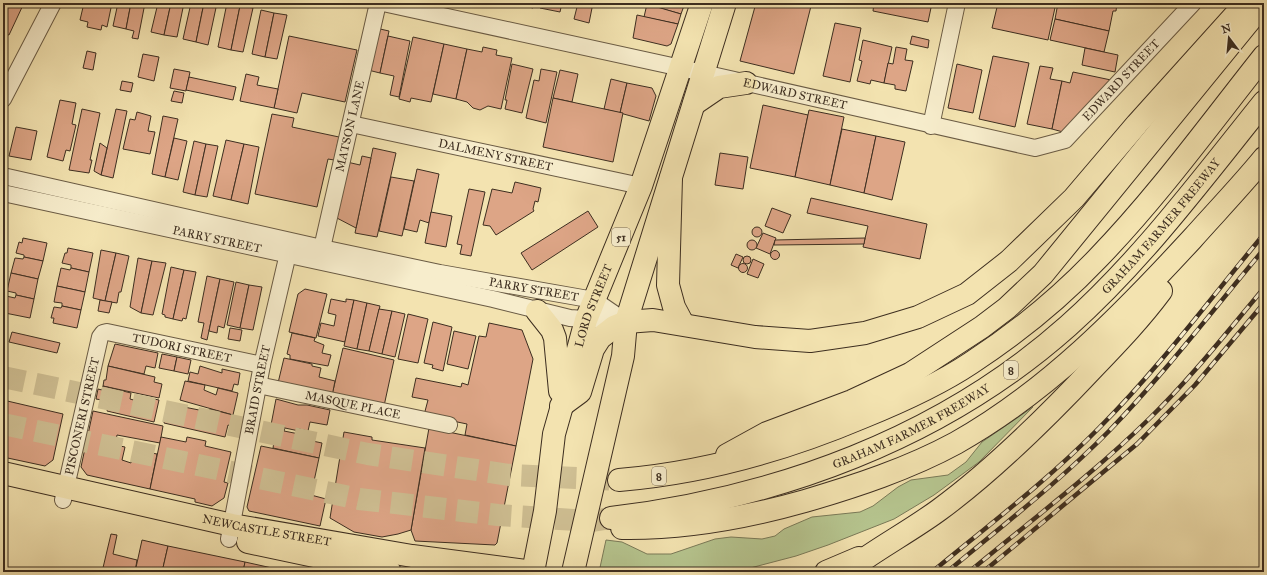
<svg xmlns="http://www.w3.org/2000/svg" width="1267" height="575" font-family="'IM FELL Great Primer',serif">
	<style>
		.green { fill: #b6c58f; stroke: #7a7a58 }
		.building { fill: #dda586; stroke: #3d2e20 }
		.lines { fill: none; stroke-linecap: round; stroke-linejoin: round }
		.motorway-tunnel { stroke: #cfbf93; stroke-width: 22; stroke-dasharray: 22 11; stroke-linecap: butt }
		.minor-casing { stroke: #6a5b44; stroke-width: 18 }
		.primary-casing { stroke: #3d2e20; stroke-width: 24 }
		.motorway-casing { stroke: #3d2e20; stroke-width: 24 }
		.minor { stroke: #f7edcc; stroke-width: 16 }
		.primary { stroke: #f3e3b0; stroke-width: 22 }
		.motorway { stroke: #f3e3b0; stroke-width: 22 }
		.rail-casing { stroke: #3d2e20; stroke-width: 4.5 }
		.rail { stroke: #f7edcc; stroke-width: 3; stroke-dasharray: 9; stroke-linecap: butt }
		.labels { text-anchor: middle; stroke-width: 3; stroke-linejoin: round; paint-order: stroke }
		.shield { fill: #f7edcc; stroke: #756754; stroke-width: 1 }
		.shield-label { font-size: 11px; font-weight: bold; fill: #3d2e20 }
		.street-label { font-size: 12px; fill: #3d2e20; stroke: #f7edcc }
	</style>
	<rect width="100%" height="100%" fill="#f3e3b0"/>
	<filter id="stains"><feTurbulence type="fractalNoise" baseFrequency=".005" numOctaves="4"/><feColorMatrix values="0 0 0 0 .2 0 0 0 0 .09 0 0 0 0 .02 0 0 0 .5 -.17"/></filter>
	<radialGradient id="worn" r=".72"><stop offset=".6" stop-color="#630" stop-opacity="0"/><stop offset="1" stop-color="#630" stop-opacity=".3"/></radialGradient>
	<path class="green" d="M1033,407L979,462L934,495L894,519L828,545L796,556L735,572H599L606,540L622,542L647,554H671L715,539L731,537L762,539L775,536L784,529L812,517L860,512L873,506L898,487L911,480L948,475L966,462L982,442Z"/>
	<g class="building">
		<path d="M3,3H24L9,35L3,34Z"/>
		<path d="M84,3H112L107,27L102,25L101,30L87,27L88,22L80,20Z"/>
		<path d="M118,3H131L126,29L113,26Z"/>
		<path d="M131,3H145L138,39L132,38L134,31L126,29Z"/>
		<path d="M158,3H171L164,35L151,32Z"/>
		<path d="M171,3H184L177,37L164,35Z"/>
		<path d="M191,3H204L196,42L183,39Z"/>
		<path d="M204,3H217L208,45L196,42Z"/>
		<path d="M227,3L240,6L231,50L218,47Z"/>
		<path d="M522,3H535L533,8L521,5Z"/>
		<path d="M537,3H562L560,12L540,8V6L537,5Z"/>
		<path d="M578,3H593L589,23L574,19Z"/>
		<path d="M642,3H685L681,14Z"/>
		<path d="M756,3H798L811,6L794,74L740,61Z"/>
		<path d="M874,3H932L928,22L873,11Z"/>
		<path d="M998,3H1056L1048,40L992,28Z"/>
		<path d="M1058,3H1117L1116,11H1113L1109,31L1055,19Z"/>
		<path d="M647,4L681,14L678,24L644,17Z"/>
		<path d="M240,6L253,8L243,52L231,50Z"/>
		<path d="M261,10L274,13L265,57L252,54Z"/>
		<path d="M274,13L287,15L277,59L265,57Z"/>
		<path d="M637,15L678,24L671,44L667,46L633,38Z"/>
		<path d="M1055,19L1109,31L1104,52L1050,40Z"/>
		<path d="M835,23L861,28L850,82L823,76Z"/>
		<path d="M380,29L389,31L380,73L368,70L376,33Z"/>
		<path d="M289,36L357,50L345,102L302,93L297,113L274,108Z"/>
		<path d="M388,36L410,41L399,97L390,95L394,76L380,73Z"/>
		<path d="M912,36L929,40L928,48L910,44Z"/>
		<path d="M413,37L444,44L431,102L411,98L410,102L399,99Z"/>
		<path d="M863,40L892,47L884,83L871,80L870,84L857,81L862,61L859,60Z"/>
		<path d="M444,44L467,49L456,99L433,94Z"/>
		<path d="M483,47L497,50L496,55L512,58L501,109L488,106L480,110L473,108L467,102L456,99L467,49L482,52Z"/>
		<path d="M896,47L907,49L905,60L913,61L906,91L895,89V85L884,83L888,63L893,64Z"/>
		<path d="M1085,48L1118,55L1115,72L1082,65Z"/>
		<path d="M87,51L96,53L93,70L83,68Z"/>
		<path d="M143,54L159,57L154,81L138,77Z"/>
		<path d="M993,56L1029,63L1015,127L979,119Z"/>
		<path d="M512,64L533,69L522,113L505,109L507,100H505Z"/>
		<path d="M957,64L982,70L973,113L948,108Z"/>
		<path d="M1040,66L1053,68L1050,79L1062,81L1052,129L1027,124Z"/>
		<path d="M174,69L190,72L186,91L170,88Z"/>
		<path d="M541,69L557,72L546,123L526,118L534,80L539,81Z"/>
		<path d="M560,70L578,74L572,102L553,98Z"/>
		<path d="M1073,72L1111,80L1063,132L1052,129L1062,81L1070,83Z"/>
		<path d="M246,74L259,77L257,85L278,89L274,108L240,101Z"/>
		<path d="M189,77L236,87L233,100L186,90Z"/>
		<path d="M611,79L627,83L620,113L604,109Z"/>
		<path d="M122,81L133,83L131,92L120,90Z"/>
		<path d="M627,83L652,88L656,96L649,121L620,113Z"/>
		<path d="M174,91L184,93L182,103L171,101Z"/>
		<path d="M553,98L623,113L613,162L543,147Z"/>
		<path d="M60,100L76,103L72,124L76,125L70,151L66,150L63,161L47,157Z"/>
		<path d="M763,105L808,115L795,177L750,168Z"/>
		<path d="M82,109L100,113L90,160H92L89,173L69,170Z"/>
		<path d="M116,109L127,111L113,178L101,175Z"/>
		<path d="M809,110L844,117L830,185L795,177Z"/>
		<path d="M137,112L151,116L148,131L155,132L150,154L123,149L130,119L135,120Z"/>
		<path d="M272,114L294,118L292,127L339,137L334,160L328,159L317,207L255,194Z"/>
		<path d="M163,116L178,119L165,177L152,174Z"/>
		<path d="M16,127L37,131L31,160L9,156Z"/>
		<path d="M842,129L876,136L864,193L830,185Z"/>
		<path d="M876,136L905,142L892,200L864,193Z"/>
		<path d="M174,138L187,141L178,180L165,177Z"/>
		<path d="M226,140L244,144L231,200L213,196Z"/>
		<path d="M194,141L206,144L195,195L183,192Z"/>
		<path d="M100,143L107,148L101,175L94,171Z"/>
		<path d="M206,144L218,146L207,197L195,195Z"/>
		<path d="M244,144L259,147L248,204L231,200Z"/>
		<path d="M373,148L396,153L377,237L355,233Z"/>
		<path d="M720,153L748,157L743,189L715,185Z"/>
		<path d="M362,156L371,158L356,228L335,217L347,162L360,165Z"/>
		<path d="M417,169L439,174L429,223L420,220L417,232L404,229Z"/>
		<path d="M391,177L414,181L402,236L379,231Z"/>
		<path d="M515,182L541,188L538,202L535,201L533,209L534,211L496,235L490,226L483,225L492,189L512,193Z"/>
		<path d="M469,189L485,192L471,256L460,254L462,245L457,244Z"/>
		<path d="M811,198L927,224L920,259L863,247L868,226L807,213Z"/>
		<path d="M772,208L791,215L783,233L765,226Z"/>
		<path d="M588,211L598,227L532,270L521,253Z"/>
		<path d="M431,212L452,216L446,247L425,243Z"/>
		<circle cx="757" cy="232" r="5"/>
		<path d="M763,233L776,238L770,254L756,248Z"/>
		<path d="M23,238L47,243L43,261L24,257V255L16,253L19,242L22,243Z"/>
		<path d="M865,238L864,244L774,245L775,240Z"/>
		<circle cx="752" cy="245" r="5"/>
		<path d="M68,248L93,253L89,272L71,268V265L62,263L65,253H67Z"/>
		<path d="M101,250L116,253L105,301L93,298Z"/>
		<circle cx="775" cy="255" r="4.5"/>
		<path d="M116,253L129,256L121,292H119L117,303L105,301Z"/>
		<path d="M736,254L743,257L738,268L731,265Z"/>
		<circle cx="747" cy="260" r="4"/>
		<path d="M24,257L43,261L38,279L11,273L15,258L23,259Z"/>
		<path d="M138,258L152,261L141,313L130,307Z"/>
		<path d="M753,259L764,264L758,278L747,274Z"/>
		<path d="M152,261L166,263L153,315L141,313Z"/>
		<circle cx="743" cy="268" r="4.5"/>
		<path d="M171,267L184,270L173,319L165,317V315L162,314Z"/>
		<path d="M61,268L70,270L71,268L89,272L85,292L57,286Z"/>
		<path d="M184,270L196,272L186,319L183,318L182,321L173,319Z"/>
		<path d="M11,273L38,279L34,299L16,295V293L7,291Z"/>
		<path d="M207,276L220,279L207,340L201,338L204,323L198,322Z"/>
		<path d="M220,279L234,282L224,328L218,326L217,333L209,331Z"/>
		<path d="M236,282L249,285L240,328L227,325Z"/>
		<path d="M249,285L262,287L253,330L240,328Z"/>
		<path d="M57,286L85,292L81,310L62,306V303L54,302Z"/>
		<path d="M305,289L327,294L316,338L289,332L298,294Z"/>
		<path d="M16,295L34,299L30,318L5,313L6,307H4L6,296L15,298Z"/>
		<path d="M331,299L346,302V299L354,300L345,342L318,336L321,323L334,326L336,315L328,313Z"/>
		<path d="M100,300L112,302L109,313L98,311Z"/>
		<path d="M354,300L367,303L357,349L344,346Z"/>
		<path d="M367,303L380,306L369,351L357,349Z"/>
		<path d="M62,306L81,310L77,328L53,323L54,318H51L54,307L61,308Z"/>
		<path d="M379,309L392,311L382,354L369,351Z"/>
		<path d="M392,311L405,314L395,357L382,354Z"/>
		<path d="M408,314L428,319L418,363L398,359Z"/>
		<path d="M433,322L452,327L443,371L432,368L433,365L424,363Z"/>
		<path d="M489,323L522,330L533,359L516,446L465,435L467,424L424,415L428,400L412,397L416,378L461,387L462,383L468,385L479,336L486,337Z"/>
		<path d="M230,328L242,330L240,341L228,339Z"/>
		<path d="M454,331L476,336L468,369L447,364Z"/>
		<path d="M12,332L60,343L57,353L9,342Z"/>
		<path d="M292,333L315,338L314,341L324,345L322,353L331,355L328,366L290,359V355L287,354Z"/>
		<path d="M115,344L158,353L155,368L146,366L144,374L108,366Z"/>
		<path d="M343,348L394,360L384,406L332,395Z"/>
		<path d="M162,354L177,357L174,371L159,368Z"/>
		<path d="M177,357L191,360L188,374L174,371Z"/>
		<path d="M284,358L312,364V366L321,368L319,377L335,381L332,396L278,383Z"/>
		<path d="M108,366L155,377L154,382L162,384L159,398L103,386L104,380H106Z"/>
		<path d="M200,366L222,373V369L240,373L238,385L234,384L232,391L188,381L190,372L198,374Z"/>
		<path d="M185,381L205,385L204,390L216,395L218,388L238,393L233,415L180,400Z"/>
		<path d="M103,386L131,393L130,399L137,401L139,396L159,400L154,422L107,411L108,408L101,406L102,400L96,399L98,389L102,390Z"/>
		<path d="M276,399L298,405H307L330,410L327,425L310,422L308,431L299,429V431L271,425Z"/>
		<path d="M3,400L63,414L53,460L45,466L3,457Z"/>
		<path d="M184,407L209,412L210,409L233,415L231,426L228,425L225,437L164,423L167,409L183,413Z"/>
		<path d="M93,411L163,426L160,443L117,435L115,445L125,447L122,460L131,463L133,454L145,456L146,452L157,454L150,489L87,475L81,467Z"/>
		<path d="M271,425L285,428L284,431L304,435L303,439L322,443L319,458L273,448L275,436L268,435Z"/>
		<path d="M429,428L516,446L497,543L495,545L415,541L411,530Z"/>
		<path d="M344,432L372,437V440L425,448L411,530L398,534L382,537L354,532L330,518Z"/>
		<path d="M161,437L186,442L187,437L206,441L205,446L231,452L224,482L228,483L224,498L212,506L195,502V499L150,489Z"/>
		<path d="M261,446L319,458L311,495L326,499L320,526L249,511L247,507Z"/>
		<path d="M111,534L117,535L113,554L137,560L135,572H102Z"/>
		<path d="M142,540L168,546L162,572H135Z"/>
		<path d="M168,546L245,562L243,572H162Z"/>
		<path d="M245,562L290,572H243Z"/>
	</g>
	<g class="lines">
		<g class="motorway-tunnel">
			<path d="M3,377L368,454L510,475L619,480"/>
			<path d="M3,424L359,499L498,515L591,521L611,518"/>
		</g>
		<g class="minor-casing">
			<g id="minor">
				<path id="s1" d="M383,3L672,66L1035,148L1065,140L1193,3"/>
				<path d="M3,99L53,3"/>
				<path id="s2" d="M351,124L641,186"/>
				<path d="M931,126L957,3"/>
				<path id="s3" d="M3,176L322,248L440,273L594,300L626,322"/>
				<path id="s4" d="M3,193L493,299L570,318L626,322"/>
				<path id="s5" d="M322,248L378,3"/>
				<path id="s6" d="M258,385L449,425"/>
				<path id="s7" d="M63,500L100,337L103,333L107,332L262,365"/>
				<path id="s8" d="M229,539L262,365L290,245"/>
			</g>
		</g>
		<g class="primary-casing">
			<g id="primary">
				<path d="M694,104L719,87L746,83"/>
				<path d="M537,311L552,330L555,338L560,391"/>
				<path id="s9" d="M3,473L232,525L412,556L533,572"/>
				<path d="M248,542L390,572"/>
				<path id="s10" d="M533,572L545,511L554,434L579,346L586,320L641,186L702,3"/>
				<path d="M573,572L623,356L626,322L725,3"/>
			</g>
		</g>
		<g class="motorway-casing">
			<g id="motorway">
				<path d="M671,178L668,285L674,307L683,324"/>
				<path d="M561,406L580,392L593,349L600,338L614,327L626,322L653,320L755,337L810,341L865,333L918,317L967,294L1009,261L1074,198L1137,124L1246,3"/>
				<path d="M727,455L767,433L852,401L910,374L982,327L1007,308L1043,274L1264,3"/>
				<path d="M619,480C704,473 785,450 863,417C900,402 938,385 971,363C1017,333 1060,298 1098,258C1158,196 1210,124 1264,56"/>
				<path id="s11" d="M611,518C777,498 941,439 1068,326C1142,260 1202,179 1264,102"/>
				<path d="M622,528C684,529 745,518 805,501C856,486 908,469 956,443C1047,392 1122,315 1192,239C1216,212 1241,186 1264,158"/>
				<path d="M826,572L859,558"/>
				<path d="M846,572C876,549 909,532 939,510C995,469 1048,416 1095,366C1118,342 1141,318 1161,291"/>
			</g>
		</g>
		<use href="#minor" class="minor"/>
		<use href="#primary" class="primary"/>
		<use href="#motorway" class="motorway"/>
		<g class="rail-casing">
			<g id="rail">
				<path d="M932,572C989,525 1048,480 1099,428C1159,368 1210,299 1264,234"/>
				<path d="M947,572C1002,526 1059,482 1109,431C1164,374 1213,310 1264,249"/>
				<path d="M969,572C1029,522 1093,474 1150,418C1191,378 1227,332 1264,288"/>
				<path d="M983,572L1137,444L1195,385L1264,303"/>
			</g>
		</g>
		<use href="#rail" class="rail"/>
	</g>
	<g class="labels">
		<g class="shield">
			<rect x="612" y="228" width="18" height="18" rx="3"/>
			<rect x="1004" y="361" width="14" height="18" rx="3"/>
			<rect x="652" y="467" width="14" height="18" rx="3"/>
		</g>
		<g class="shield-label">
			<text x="621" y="241">51</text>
			<text x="1011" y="374">8</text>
			<text x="659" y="480">8</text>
		</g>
		<g class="street-label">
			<text dy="4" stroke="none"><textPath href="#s1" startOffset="781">EDWARD STREET</textPath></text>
			<text dy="4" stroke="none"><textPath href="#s1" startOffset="422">EDWARD STREET</textPath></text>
			<text dy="4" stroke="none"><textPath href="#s5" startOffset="125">MATSON LANE</textPath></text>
			<text dy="4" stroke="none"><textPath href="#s2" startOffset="148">DALMENY STREET</textPath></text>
			<text dy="4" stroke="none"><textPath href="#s11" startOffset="640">GRAHAM FARMER FREEWAY</textPath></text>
			<text dy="4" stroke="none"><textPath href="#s4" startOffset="219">PARRY STREET</textPath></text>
			<text dy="4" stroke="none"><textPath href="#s3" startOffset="543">PARRY STREET</textPath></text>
			<text dy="4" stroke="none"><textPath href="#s10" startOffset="274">LORD STREET</textPath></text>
			<text dy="4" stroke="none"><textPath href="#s7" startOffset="253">TUDORI STREET</textPath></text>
			<text dy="4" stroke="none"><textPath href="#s8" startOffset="152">BRAID STREET</textPath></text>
			<text dy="4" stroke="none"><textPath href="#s6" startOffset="97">MASQUE PLACE</textPath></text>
			<text dy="4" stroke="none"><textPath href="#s7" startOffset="86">PISCONERI STREET</textPath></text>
			<text dy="4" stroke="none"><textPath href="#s11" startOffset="316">GRAHAM FARMER FREEWAY</textPath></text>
			<text dy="4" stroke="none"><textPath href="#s9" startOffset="270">NEWCASTLE STREET</textPath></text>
		</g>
	</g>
	<rect width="1267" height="575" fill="none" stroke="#f3e3b0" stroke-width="16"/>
	<rect x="4" y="4" width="1259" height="567" fill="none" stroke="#3d2e20" stroke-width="2"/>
	<rect x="8" y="8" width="1251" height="559" fill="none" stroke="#3d2e20"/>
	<g transform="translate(1229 38) rotate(344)" stroke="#f7edcc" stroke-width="3" paint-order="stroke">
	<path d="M0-3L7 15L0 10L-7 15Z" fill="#3d2e20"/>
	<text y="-6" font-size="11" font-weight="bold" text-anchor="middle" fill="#3d2e20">N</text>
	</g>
	<rect width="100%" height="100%" filter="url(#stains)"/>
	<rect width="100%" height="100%" fill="url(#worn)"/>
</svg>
